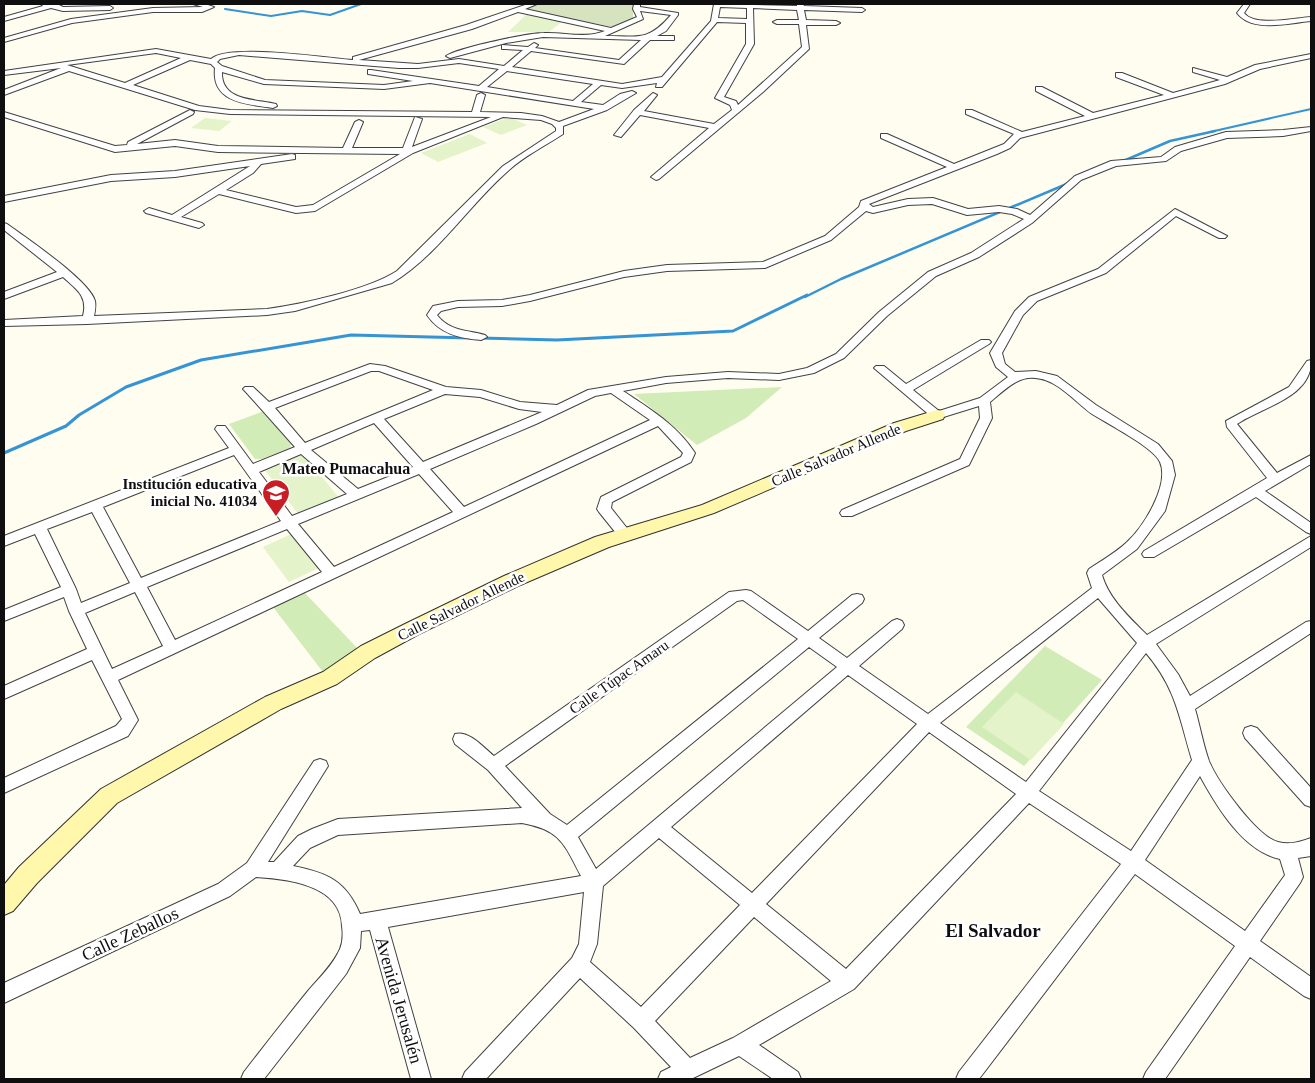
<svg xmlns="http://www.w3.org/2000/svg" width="1315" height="1083" font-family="Georgia,serif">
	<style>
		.green { fill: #d2ecb7 }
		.cemetery { fill: #d7e3bf }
		.pitch { fill: #e4f3c9 }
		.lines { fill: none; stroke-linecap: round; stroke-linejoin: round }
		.stream-far2 { stroke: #3494d6; stroke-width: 2 }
		.stream-far1 { stroke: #3494d6; stroke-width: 2.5 }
		.stream { stroke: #3494d6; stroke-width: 3 }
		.street-casing { stroke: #424242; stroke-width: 2 }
		.secondary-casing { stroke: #313131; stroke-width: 2 }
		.street { fill: #fff; fill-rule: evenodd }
		.secondary { fill: #fff7ab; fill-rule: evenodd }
		.labels { text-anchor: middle; stroke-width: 5; stroke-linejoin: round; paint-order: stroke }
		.street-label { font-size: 15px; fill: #0f0f0f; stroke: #fff }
		.poi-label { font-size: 15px; font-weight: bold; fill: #0f0f0f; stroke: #fff; text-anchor: end }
		.neighbourhood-label { font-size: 16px; font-weight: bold; fill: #0f0f0f; stroke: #fff }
		.near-street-label { font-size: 18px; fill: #0f0f0f; stroke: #fff }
		.near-neighbourhood-label { font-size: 19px; font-weight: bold; fill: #0f0f0f; stroke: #fff }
	</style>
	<rect width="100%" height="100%" fill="#fffcf0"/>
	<g class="green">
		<path d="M782,387L746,418L697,445L634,394Z"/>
		<path d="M264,411L291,444L290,448L262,459H255L229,424Z"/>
		<path d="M303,591L361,652L323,672L273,607Z"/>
		<path d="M1045,646L1102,680L1024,766L966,727Z"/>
	</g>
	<path class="cemetery" d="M540,4H633V19L613,27L525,10Z"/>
	<g class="pitch">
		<path d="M528,13L563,21L549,32H508Z"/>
		<path d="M509,117L527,125L501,135L483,127Z"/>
		<path d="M205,118L232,121L219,131L191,128Z"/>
		<path d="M470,134L487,143L438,162L421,153Z"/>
		<path d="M303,453L339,498L299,515L264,469Z"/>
		<path d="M298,531L325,565L289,582L263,547Z"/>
		<path d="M1016,692L1064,724L1031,760L982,727Z"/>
	</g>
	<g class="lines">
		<g class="stream-far2">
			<path d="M225,9L271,16L302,11L330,15L361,4"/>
			<path d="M1210,132L1311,109"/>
		</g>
		<g class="stream-far1">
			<path d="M1121,162L1170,141L1215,131"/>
			<path d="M805,297L841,279L1069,183"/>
		</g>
		<g class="stream">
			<path d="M480,338L557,340L733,331L807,295"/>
			<path d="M4,453L66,426L79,415L126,387L201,360L351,335L470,338"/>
		</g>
		<g class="street-casing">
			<g id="street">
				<path d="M41,4H57L63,7L110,6L113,8L110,10L63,11L51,8L4,21V17L43,6Z"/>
				<path d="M193,4H205L214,7L202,12H153L72,23L4,42V38L71,19L153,8L203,7Z"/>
				<path d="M528,4H537L525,9L611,28L637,17L633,9L634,4H640V7L678,13V15L666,31L657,36H674V40H650L624,64L531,51L512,67L622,84L662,77L711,21L714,4L797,6V4H803L804,6L862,8L865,10L862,12L804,10L806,20L836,21L840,23L836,25H806L809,49L763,92L659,179L656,180L651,177L709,128L640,115L621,137L614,135L634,110L653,93L657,95L644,111L714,124L732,110L730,105L715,98L746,44V23L717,22L662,87H656L657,83L622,88L601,85L581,102L603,105L620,94L632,91L636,93L607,110L563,126V134C545,146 524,156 508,171C468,206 438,255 392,283L295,311L267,315L87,324L4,326V320L83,316C88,296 77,290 63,277L4,299V292L57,272L4,230V223L7,224C25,237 90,281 95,301C96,306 95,311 94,316L267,309C303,304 367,290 397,271L503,166L556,131V128L552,124L541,120L503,117L413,153L315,211L296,213L219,194L181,217L202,223L204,225L199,228L146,213L144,211L149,208L172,215L250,166L175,177L111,181L4,202V196L111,175L175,171L292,154L295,155V159L261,164L253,173L226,190L296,207L313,205L400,154L218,152L175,146L115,152L4,117V112L115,146L127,145L128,142L190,110L194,112L193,114L137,144L175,140L218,146L343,148L355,122L359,120L363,122L352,148H403L415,117L422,119L412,147L491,117L230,114L195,110L69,71L4,95V90L61,68L4,75V71L156,49L211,59C228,43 327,58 353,60V57L466,25ZM720,7L747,8V19L718,18ZM753,8L797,10L799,20H777L773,22L777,24H799L802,47L738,105L736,101L724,97L754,44ZM640,11L671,15C648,42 638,36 605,36L643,19ZM518,12L605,31C586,39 564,32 544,33C527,33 458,48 446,56L450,58L506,43L543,37L641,40L619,60L535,48L538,45L534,43L528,47L502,45V49H505L523,50L504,66L459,59L418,64L359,60L472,29ZM156,53L181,58L125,83L67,65ZM239,55L399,68H418L459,63L499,69L479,86L371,70H368V74L413,81L384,85L265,80L222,66L217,62L220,59ZM190,60L211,64L215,68C211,103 247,104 273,108L277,106L276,104C254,99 221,101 222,72L264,84L384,89L430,83L594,109L559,122L542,116L521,113L480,112L485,95L481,93L477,95L472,112L230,110L199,106L133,85ZM507,71L593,84L573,101L487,87Z"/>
				<path d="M1244,4H1250L1244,13C1255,27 1294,18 1311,17V21C1289,23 1252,33 1237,13Z"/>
				<path d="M1311,54V58L1260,69L1225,84L1020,138L1010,148L997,154L869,204L873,207L908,199L933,198L968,209L999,206L1017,209L1030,215L1075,176L1111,161L1161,157L1175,147L1226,132L1283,130L1311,127V131L1283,136L1227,138L1181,151L1166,161L1116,166L1081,180L1032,223L979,257L936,276L887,316L844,358L814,373L779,380L728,378L666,383L623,391C650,409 677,425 695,453L691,462L612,502L611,508L630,532L632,535L630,538H620L599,512L597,509L601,497L681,457L683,453L658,426L118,680L138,720L128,736L4,793V778L116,726L122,719L92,660L4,699V686L87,649L69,611L64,597L4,621V610L61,587L35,534L4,546V536L229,448L215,429L217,426H225L253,464L295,447L245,391L243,389L245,387H253L269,402L370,364L385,366L446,387L481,390L520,402L557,405L588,390L666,377L728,372L779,374L807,368L836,354L879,312L928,272L971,253L1024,219L1012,214L999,212L967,215L932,204L908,205L873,213L866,211L831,240L765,268L667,271L624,277L530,301L502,306L458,307L441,311L437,315C449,331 467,330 485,335L487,337L481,340C459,338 440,334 427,315L433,306L458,301L502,300L530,295L624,271L667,265L763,262L825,236L859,207L861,201L947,167L881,138V134H887L954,164L1004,144L1014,134L966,114V110H972L1022,132L1085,116L1036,91V87H1042L1093,113L1164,95L1116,77V73H1122L1173,93L1220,80L1193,72V68L1227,77L1255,65ZM371,371H379L433,390L305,443L275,408ZM611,393L650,420L464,507L430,469L536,424L595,396ZM445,394L480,397L519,409L542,412L423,462L384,419ZM374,423L413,467L358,489L311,450ZM301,454L347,494L292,516L259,472ZM234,455L281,521L141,578L103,507ZM419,474L453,512L334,567L298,524ZM92,512L130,583L81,603L76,589L47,529ZM287,529L322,572L175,640L147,587ZM135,592L163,646L112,669L85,613Z"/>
				<path d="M1175,209L1227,236L1225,238H1219L1176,216L1106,273L1037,301L1023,315L1002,353L1005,364L1015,372L1036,371L1057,376L1096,405L1158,444L1172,461L1175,475L1165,511L1137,549L1102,575C1109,599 1129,617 1147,635L1311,536V547L1156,644L1178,674L1190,696L1306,622L1311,621V633L1195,709C1200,726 1203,744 1209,761C1217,781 1257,837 1278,842C1290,845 1300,842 1311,838V856L1298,858L1303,877L1300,883L1260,941L1311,977V999L1304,996L1250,957L1165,1079H1143L1146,1072L1235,946L1135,874L979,1079H956L959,1072L1121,864L1029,803L854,989L759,1045L798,1072L801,1079H773L739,1056L691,1079H658L661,1072L671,1067L634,1028L580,978L486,1079H462L465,1072L572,958L579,944L584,892L388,927L431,1079H411L370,930L361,931L360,948L346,974L264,1079H241L244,1072C265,1045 286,1018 308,991C319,978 333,965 340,949C343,942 343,933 342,926C341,885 288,879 256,877L230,896L4,1003V983L218,884L247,863L314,761L320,759L326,761L328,766L268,862H274L298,836L312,829L338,819L522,808L488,770L455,744L453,739L455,734C469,730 484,748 494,756L729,592L746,590L751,591L808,631L852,595L857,594L862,595L864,599L862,603L819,638L847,658L892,621L897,619L902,621L904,625L902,629L859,666L928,714L1092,588L1087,573L1089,569C1101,561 1115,553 1126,543C1143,528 1170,485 1160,462C1153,447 1108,424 1092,414C1075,402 1057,379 1035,378C1017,376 1004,391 990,402L992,418L969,465L852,516H842L840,513L842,510L960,459L980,418L979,406L937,419L933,418L874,368L876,366H884L906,384L981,340H989L991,342L989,344L913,390L939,411L980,398L1008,377L996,367L990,353L1015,311L1029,297L1098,269ZM1098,598L1137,643L1026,782L940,723ZM743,600L798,639L567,825L550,814L505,766L737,601ZM809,647L837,667L596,869L578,837ZM1146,653C1176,688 1179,717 1192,760L1131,851L1039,791ZM848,675L917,724L752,893L671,827ZM929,732L1016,794L846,969L766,904ZM1200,776C1217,807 1243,851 1280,859L1285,875L1245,931L1145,860ZM522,823C561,830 564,844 581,876L360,914C346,881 328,873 293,866L310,848L338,835ZM659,838L740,905L641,1007L590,962L597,944L603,886ZM754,917L831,981L733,1038L690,1058L655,1021Z"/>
				<path d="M1311,360C1313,397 1262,407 1237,424L1277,473L1311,455V464L1265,491L1311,523V534L1306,532L1256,497L1154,557H1144L1142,554L1144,551L1267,478L1227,427L1226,421L1289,387L1307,361Z"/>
				<path d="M1251,726L1257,728L1311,788V807L1305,805L1245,738L1243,733L1245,728Z"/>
			</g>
		</g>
		<g class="secondary-casing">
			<path id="secondary" d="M937,410L943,411L945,415L943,419L906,431L714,513L609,547L518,586L419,634L375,658L337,684L281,709L117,803L37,883L13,911L4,915V885L19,867L101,789L265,697L323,672L361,646L405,624L504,576L595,537L702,505L894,423Z"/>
		</g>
		<use href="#street" class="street"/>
		<use href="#secondary" class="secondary"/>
	</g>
	<defs>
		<g id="school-pin" transform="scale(1.4375)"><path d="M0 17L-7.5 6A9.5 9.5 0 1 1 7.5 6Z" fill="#c81d24" stroke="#fff"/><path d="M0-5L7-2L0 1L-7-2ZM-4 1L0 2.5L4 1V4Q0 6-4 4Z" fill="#fff"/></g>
	</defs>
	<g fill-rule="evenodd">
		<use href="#school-pin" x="276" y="493"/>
	</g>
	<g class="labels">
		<g class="street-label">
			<text transform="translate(836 455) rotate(-23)" y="5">Calle Salvador Allende</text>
			<text transform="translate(461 606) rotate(-26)" y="5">Calle Salvador Allende</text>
			<text transform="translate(619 677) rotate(-35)" y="5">Calle Túpac Amaru</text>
		</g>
		<g class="poi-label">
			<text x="257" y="489">Institución educativa<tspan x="257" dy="17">inicial No. 41034</tspan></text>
		</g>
		<g class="neighbourhood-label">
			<text x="346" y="474">Mateo Pumacahua</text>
		</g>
		<g class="near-street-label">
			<text transform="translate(130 934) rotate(-25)" y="6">Calle Zeballos</text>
			<text transform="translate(399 1000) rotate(74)" y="6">Avenida Jerusalén</text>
		</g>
		<g class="near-neighbourhood-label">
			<text x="993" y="937">El Salvador</text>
		</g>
	</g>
	<rect width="1315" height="1083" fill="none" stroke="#0f0f0f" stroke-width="10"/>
</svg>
